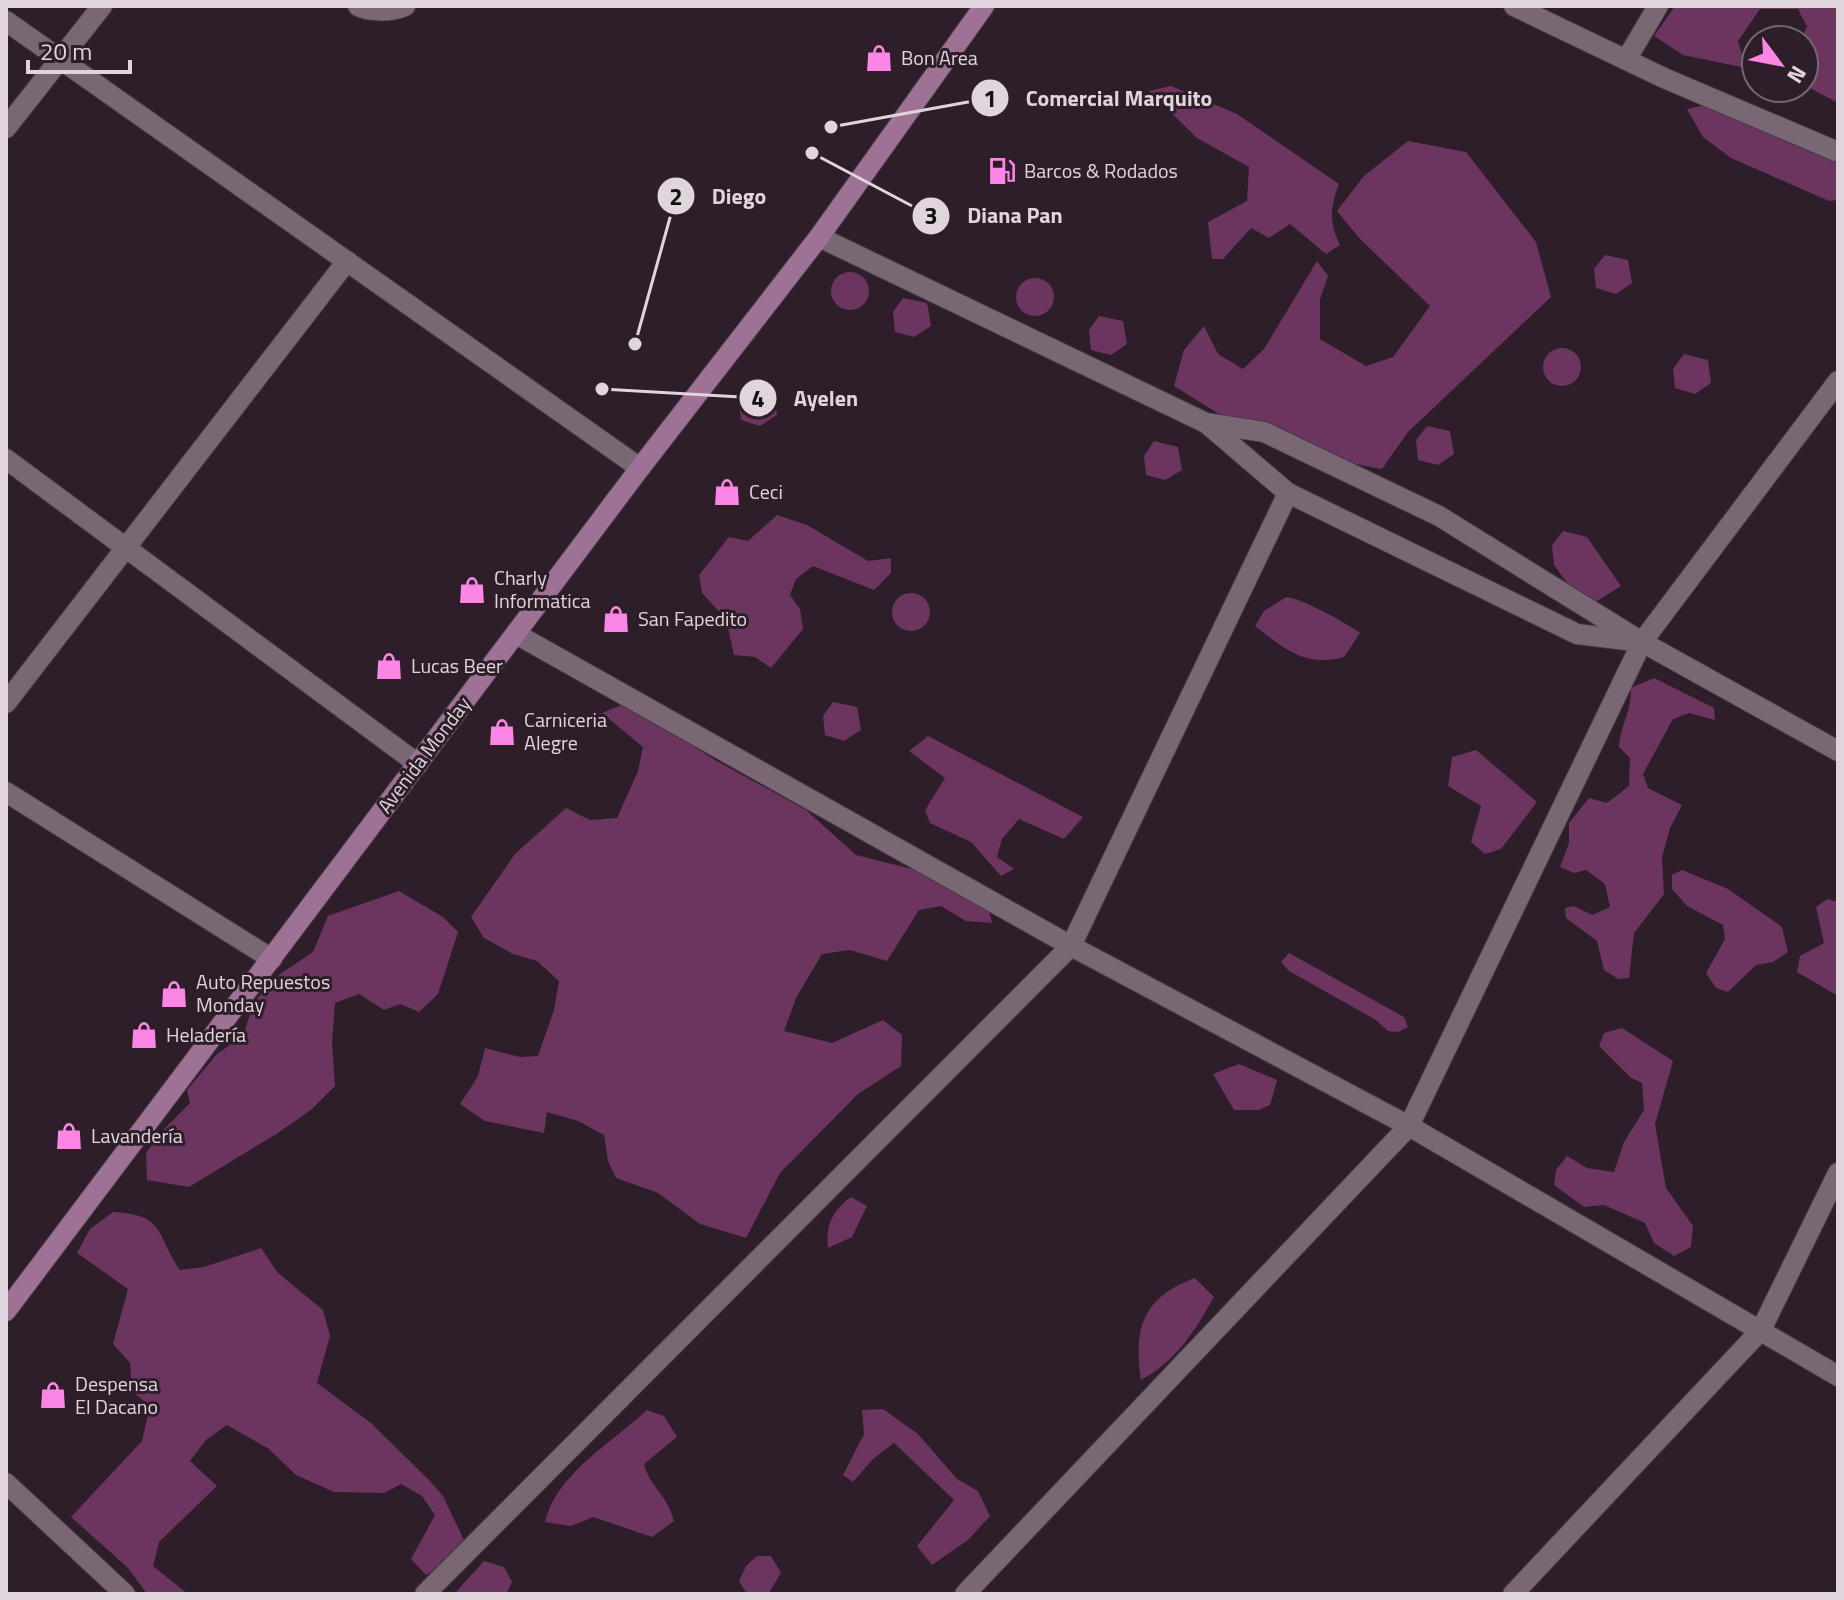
<svg xmlns="http://www.w3.org/2000/svg" width="1844" height="1600" font-family="'Titillium Web',sans-serif">
	<style>
		.green { fill: #6b3560 }
		.lines { fill: none; stroke-linecap: round; stroke-linejoin: round }
		.street-casing { stroke: #453943; stroke-width: 22 }
		.secondary-casing { stroke: #453943; stroke-width: 22 }
		.street { stroke: #796774; stroke-width: 20 }
		.secondary { stroke: #9e7294; stroke-width: 20 }
		.labels { text-anchor: middle; stroke-width: 6; stroke-linejoin: round; paint-order: stroke }
		.poi-label { font-size: 20px; fill: #e0d5dd; stroke: #2d1e29; text-anchor: start }
		.street-label { font-size: 20px; fill: #e0d5dd; stroke: #2d1e29 }
		.leader { fill: none; stroke: #e0d5dd; stroke-width: 3 }
		.callout-dot { fill: #e0d5dd; stroke: #2d1e29; stroke-width: 3 }
		.mark-label { font-size: 24px; text-anchor: middle; font-weight: bold; fill: #111 }
		.callout-label { font-size: 22px; text-anchor: middle; font-weight: bold; fill: #e0d5dd; stroke: #2d1e29; stroke-width: 6; stroke-linejoin: round; paint-order: stroke }
	</style>
	<rect width="100%" height="100%" fill="#2d1e29"/>
	<g class="green">
		<path d="M1675,6H1838V103L1804,85V40H1800L1807,27L1798,9H1760L1738,41L1746,68L1683,55L1654,36Z"/>
		<path d="M1171,86L1237,114L1339,184C1330,208 1329,222 1340,245L1326,254L1290,224L1269,238L1251,228L1223,259H1212L1208,222L1247,201L1249,167L1197,138L1149,91Z"/>
		<path d="M1709,104L1838,156V200L1829,201L1731,158L1703,137L1687,109Z"/>
		<path d="M1408,141L1466,152L1536,242L1551,297L1408,432L1382,469L1339,461L1281,428L1219,414L1174,386L1184,350L1204,326L1218,354L1243,369L1264,349L1317,261L1328,276L1320,299V339L1366,366L1393,357L1430,306L1360,239L1337,211L1364,176Z"/>
		<path d="M1605,255L1628,260L1632,283L1616,294L1596,288L1594,269Z"/>
		<circle cx="850" cy="291" r="19"/>
		<circle cx="1035" cy="297" r="19"/>
		<path d="M903,298L927,303L931,326L914,337L895,332L893,312Z"/>
		<path d="M1099,316L1123,321L1127,344L1111,355L1091,350L1089,330Z"/>
		<circle cx="1562" cy="367" r="19"/>
		<path d="M1684,354L1708,360L1711,383L1695,394L1675,388L1673,369Z"/>
		<path d="M749,386L773,391L777,415L760,426L741,420L739,401Z"/>
		<path d="M1427,426L1450,431L1454,454L1438,465L1418,460L1416,440Z"/>
		<path d="M1154,441L1178,447L1182,470L1165,480L1146,475L1144,456Z"/>
		<path d="M777,515L807,525L868,561L891,558V573L874,590L813,566L796,579L790,595L800,609L803,629L771,668L755,657L734,655L726,619L702,593L699,575L729,537L748,541Z"/>
		<path d="M1563,531L1587,537L1621,586L1586,608L1554,565L1552,545Z"/>
		<circle cx="911" cy="612" r="19"/>
		<path d="M1286,597C1301,598 1345,622 1360,633L1344,657C1306,668 1283,648 1255,626L1264,611Z"/>
		<path d="M1654,678L1714,708L1715,720L1689,713L1673,719L1643,774L1648,788L1682,805L1670,828L1662,857L1664,894L1634,933L1629,978L1618,979L1604,970L1597,941L1566,918L1565,908L1574,906L1592,915L1610,907L1605,884L1586,870L1574,873L1560,867L1569,843V823L1589,798L1607,803L1629,786L1630,758L1619,747C1621,723 1631,714 1631,688Z"/>
		<path d="M833,702L857,707L861,730L844,741L825,735L823,716Z"/>
		<path d="M626,703L715,760L806,810L856,855L932,874L987,903L992,923L966,921L941,906L919,910L887,961L850,950L822,954L796,998L784,1031L832,1043L883,1020L902,1035L901,1066L858,1094L780,1173L746,1238L700,1224L658,1193L616,1178L608,1161L604,1135L578,1121L547,1112L544,1133L485,1121L460,1104L478,1076L485,1048L520,1057L538,1056L554,1010L559,981L537,961L513,954L484,938L471,917L515,854L566,808L590,820L617,818L638,771L643,747L602,713Z"/>
		<path d="M928,736L1083,817L1064,839L1019,819L1002,839L997,857L1014,869L1001,876L971,842L930,823L925,810L945,778L909,751Z"/>
		<path d="M1476,750L1537,802L1501,849L1485,854L1471,842L1481,806L1448,786L1452,757Z"/>
		<path d="M1682,870L1728,889L1782,927L1788,952L1773,962L1756,965L1728,992L1716,988L1706,973L1725,939L1723,925L1687,906L1672,889V875Z"/>
		<path d="M399,891L443,917L458,932L438,994L419,1012L400,1004L384,1010L359,994L335,1003L332,1043L335,1086L312,1109L278,1133L189,1187L147,1180L146,1153L162,1131L190,1103L187,1090L217,1054L243,1036L254,1002L280,974L313,952L328,916Z"/>
		<path d="M1827,899L1838,902V996L1797,972L1800,956L1824,943L1816,907Z"/>
		<path d="M1289,953L1404,1017L1408,1027L1398,1032L1388,1031L1376,1020L1289,971L1281,962Z"/>
		<path d="M1622,1028L1673,1061L1655,1124L1666,1188L1693,1226L1691,1247L1674,1256L1654,1243L1645,1223L1604,1205L1584,1207L1554,1185L1556,1170L1567,1156L1587,1168L1614,1172L1624,1142L1644,1110L1642,1083L1631,1078L1599,1046L1604,1033Z"/>
		<path d="M1239,1064L1277,1080L1270,1105L1258,1110H1234L1213,1074Z"/>
		<path d="M851,1197L867,1206L852,1237L828,1248C825,1225 833,1210 851,1197Z"/>
		<path d="M113,1212C166,1215 155,1233 180,1270L204,1267L261,1248L278,1273L323,1310L330,1336L317,1383L371,1423L431,1482L443,1496L464,1540L452,1562L426,1575L411,1559L435,1515L422,1496L401,1484L384,1493L334,1492L296,1475L269,1449L227,1425L206,1440L190,1461L217,1486L159,1542L153,1566L188,1594H147L128,1568L71,1517L142,1441L150,1406L132,1391L130,1363L113,1344L128,1289L77,1253L90,1229Z"/>
		<path d="M1195,1278L1214,1297C1194,1332 1177,1360 1141,1380C1133,1328 1143,1297 1195,1278Z"/>
		<path d="M883,1409L918,1434L957,1479L978,1491L990,1516L968,1540L932,1565L917,1546L954,1500L894,1443L873,1459L853,1482L843,1475L864,1434L862,1410Z"/>
		<path d="M647,1410L664,1416L677,1437L644,1464C651,1489 667,1494 674,1521L652,1537L593,1517L571,1526L545,1522C556,1474 613,1442 647,1410Z"/>
		<path d="M757,1556H771L781,1573L768,1594H747L739,1581L746,1566Z"/>
		<path d="M484,1561L504,1567L512,1582L506,1594H454Z"/>
	</g>
	<g class="lines">
		<g class="street-casing">
			<g id="street">
				<path d="M358,6C369,12 393,12 405,6"/>
				<path d="M1514,6L1664,78L1838,152"/>
				<path d="M6,21L640,468"/>
				<path d="M1626,60L1658,6"/>
				<path d="M6,128L102,6"/>
				<path d="M819,237L1206,423L1288,493L1577,634L1642,642"/>
				<path d="M1206,423L1264,432L1439,516L1642,642L1838,751"/>
				<path d="M6,459L418,764"/>
				<path d="M516,634L1071,946L1409,1126L1838,1376"/>
				<path d="M6,703L347,261"/>
				<path d="M6,792L272,959"/>
				<path d="M6,1483L125,1594"/>
				<path d="M425,1594L1071,946L1288,493"/>
				<path d="M965,1594L1409,1126L1642,642L1838,381"/>
				<path d="M1513,1594L1761,1330L1838,1173"/>
			</g>
		</g>
		<g class="secondary-casing">
			<path id="secondary" d="M6,1311L640,468L819,237L984,6"/>
		</g>
		<use href="#street" class="street"/>
		<use href="#secondary" class="secondary"/>
	</g>
	<defs>
		<g id="shop-bare" transform="scale(2.16)"><path d="M-5-2.5h2.3a2.7 3.5 0 0 1 5.4 0H5L5.5 6h-11ZM-1.5-2.5h3a1.5 2.3 0 0 0-3 0Z" fill="#fb86e5" stroke="#2d1e29" stroke-width="2.5" paint-order="stroke"/></g>
		<g id="fuel-bare" transform="scale(2.16)"><path d="M-5.5-6h7V0h2V4h1.3V-2.5L3-4.5l.8-.8L6-3V5H2.5V1h-1V6h-7ZM-4.2-4.7v3.2H.2V-4.7Z" fill="#fb86e5" stroke="#2d1e29" stroke-width="2.5" paint-order="stroke"/></g>
	</defs>
	<g fill-rule="evenodd">
		<use href="#shop-bare" x="879" y="58"/>
		<use href="#fuel-bare" x="1002" y="171"/>
		<use href="#shop-bare" x="727" y="492"/>
		<use href="#shop-bare" x="472" y="590"/>
		<use href="#shop-bare" x="616" y="619"/>
		<use href="#shop-bare" x="389" y="666"/>
		<use href="#shop-bare" x="502" y="732"/>
		<use href="#shop-bare" x="174" y="994"/>
		<use href="#shop-bare" x="144" y="1035"/>
		<use href="#shop-bare" x="69" y="1136"/>
		<use href="#shop-bare" x="53" y="1395"/>
	</g>
	<g class="labels">
		<g class="poi-label">
			<text x="901" y="65">Bon Area</text>
			<text x="1024" y="178">Barcos &amp; Rodados</text>
			<text x="749" y="499">Ceci</text>
			<text x="494" y="585">Charly<tspan x="494" dy="23">Informatica</tspan></text>
			<text x="638" y="626">San Fapedito</text>
			<text x="411" y="673">Lucas Beer</text>
			<text x="524" y="727">Carniceria<tspan x="524" dy="23">Alegre</tspan></text>
			<text x="196" y="989">Auto Repuestos<tspan x="196" dy="23">Monday</tspan></text>
			<text x="166" y="1042">Heladería</text>
			<text x="91" y="1143">Lavandería</text>
			<text x="75" y="1391">Despensa<tspan x="75" dy="23">El Dacano</tspan></text>
		</g>
		<g class="street-label">
			<text transform="translate(424 755) rotate(-53)" y="7">Avenida Monday</text>
		</g>
	</g>
	<path class="leader" d="M831 127L990 98M635 344L676 196M812 153L931 216M602 389L758 398"/>
	<g class="callout-dot">
		<circle cx="831" cy="127" r="8"/>
		<circle cx="635" cy="344" r="8"/>
		<circle cx="812" cy="153" r="8"/>
		<circle cx="602" cy="389" r="8"/>
		<circle cx="990" cy="98" r="20"/>
		<circle cx="676" cy="196" r="20"/>
		<circle cx="931" cy="216" r="20"/>
		<circle cx="758" cy="398" r="20"/>
	</g>
	<g class="mark-label">
		<text x="990" y="107">1</text>
		<text x="676" y="205">2</text>
		<text x="931" y="224">3</text>
		<text x="758" y="407">4</text>
	</g>
	<g class="callout-label">
		<text x="1119" y="106">Comercial Marquito</text>
		<text x="739" y="204">Diego</text>
		<text x="1015" y="223">Diana Pan</text>
		<text x="826" y="406">Ayelen</text>
	</g>
	<rect width="1844" height="1600" fill="none" stroke="#e0d5dd" stroke-width="16"/>
	<g transform="translate(1780 64) rotate(122)"><circle r="38" fill="#2d1e29" stroke="#756771" stroke-width="2"/>
	<path d="M0-6L14 30L0 20L-14 30Z" fill="#fb86e5"/>
	<text y="-12" font-size="22" font-weight="bold" text-anchor="middle" fill="#e0d5dd">N</text>
	</g>
	<path d="M28 60v12h102v-12" fill="none" stroke="#e0d5dd" stroke-width="4"/>
	<text x="40" y="60" font-size="24" fill="#e0d5dd" stroke="#2d1e29" stroke-width="6" paint-order="stroke">20 m</text>
</svg>
